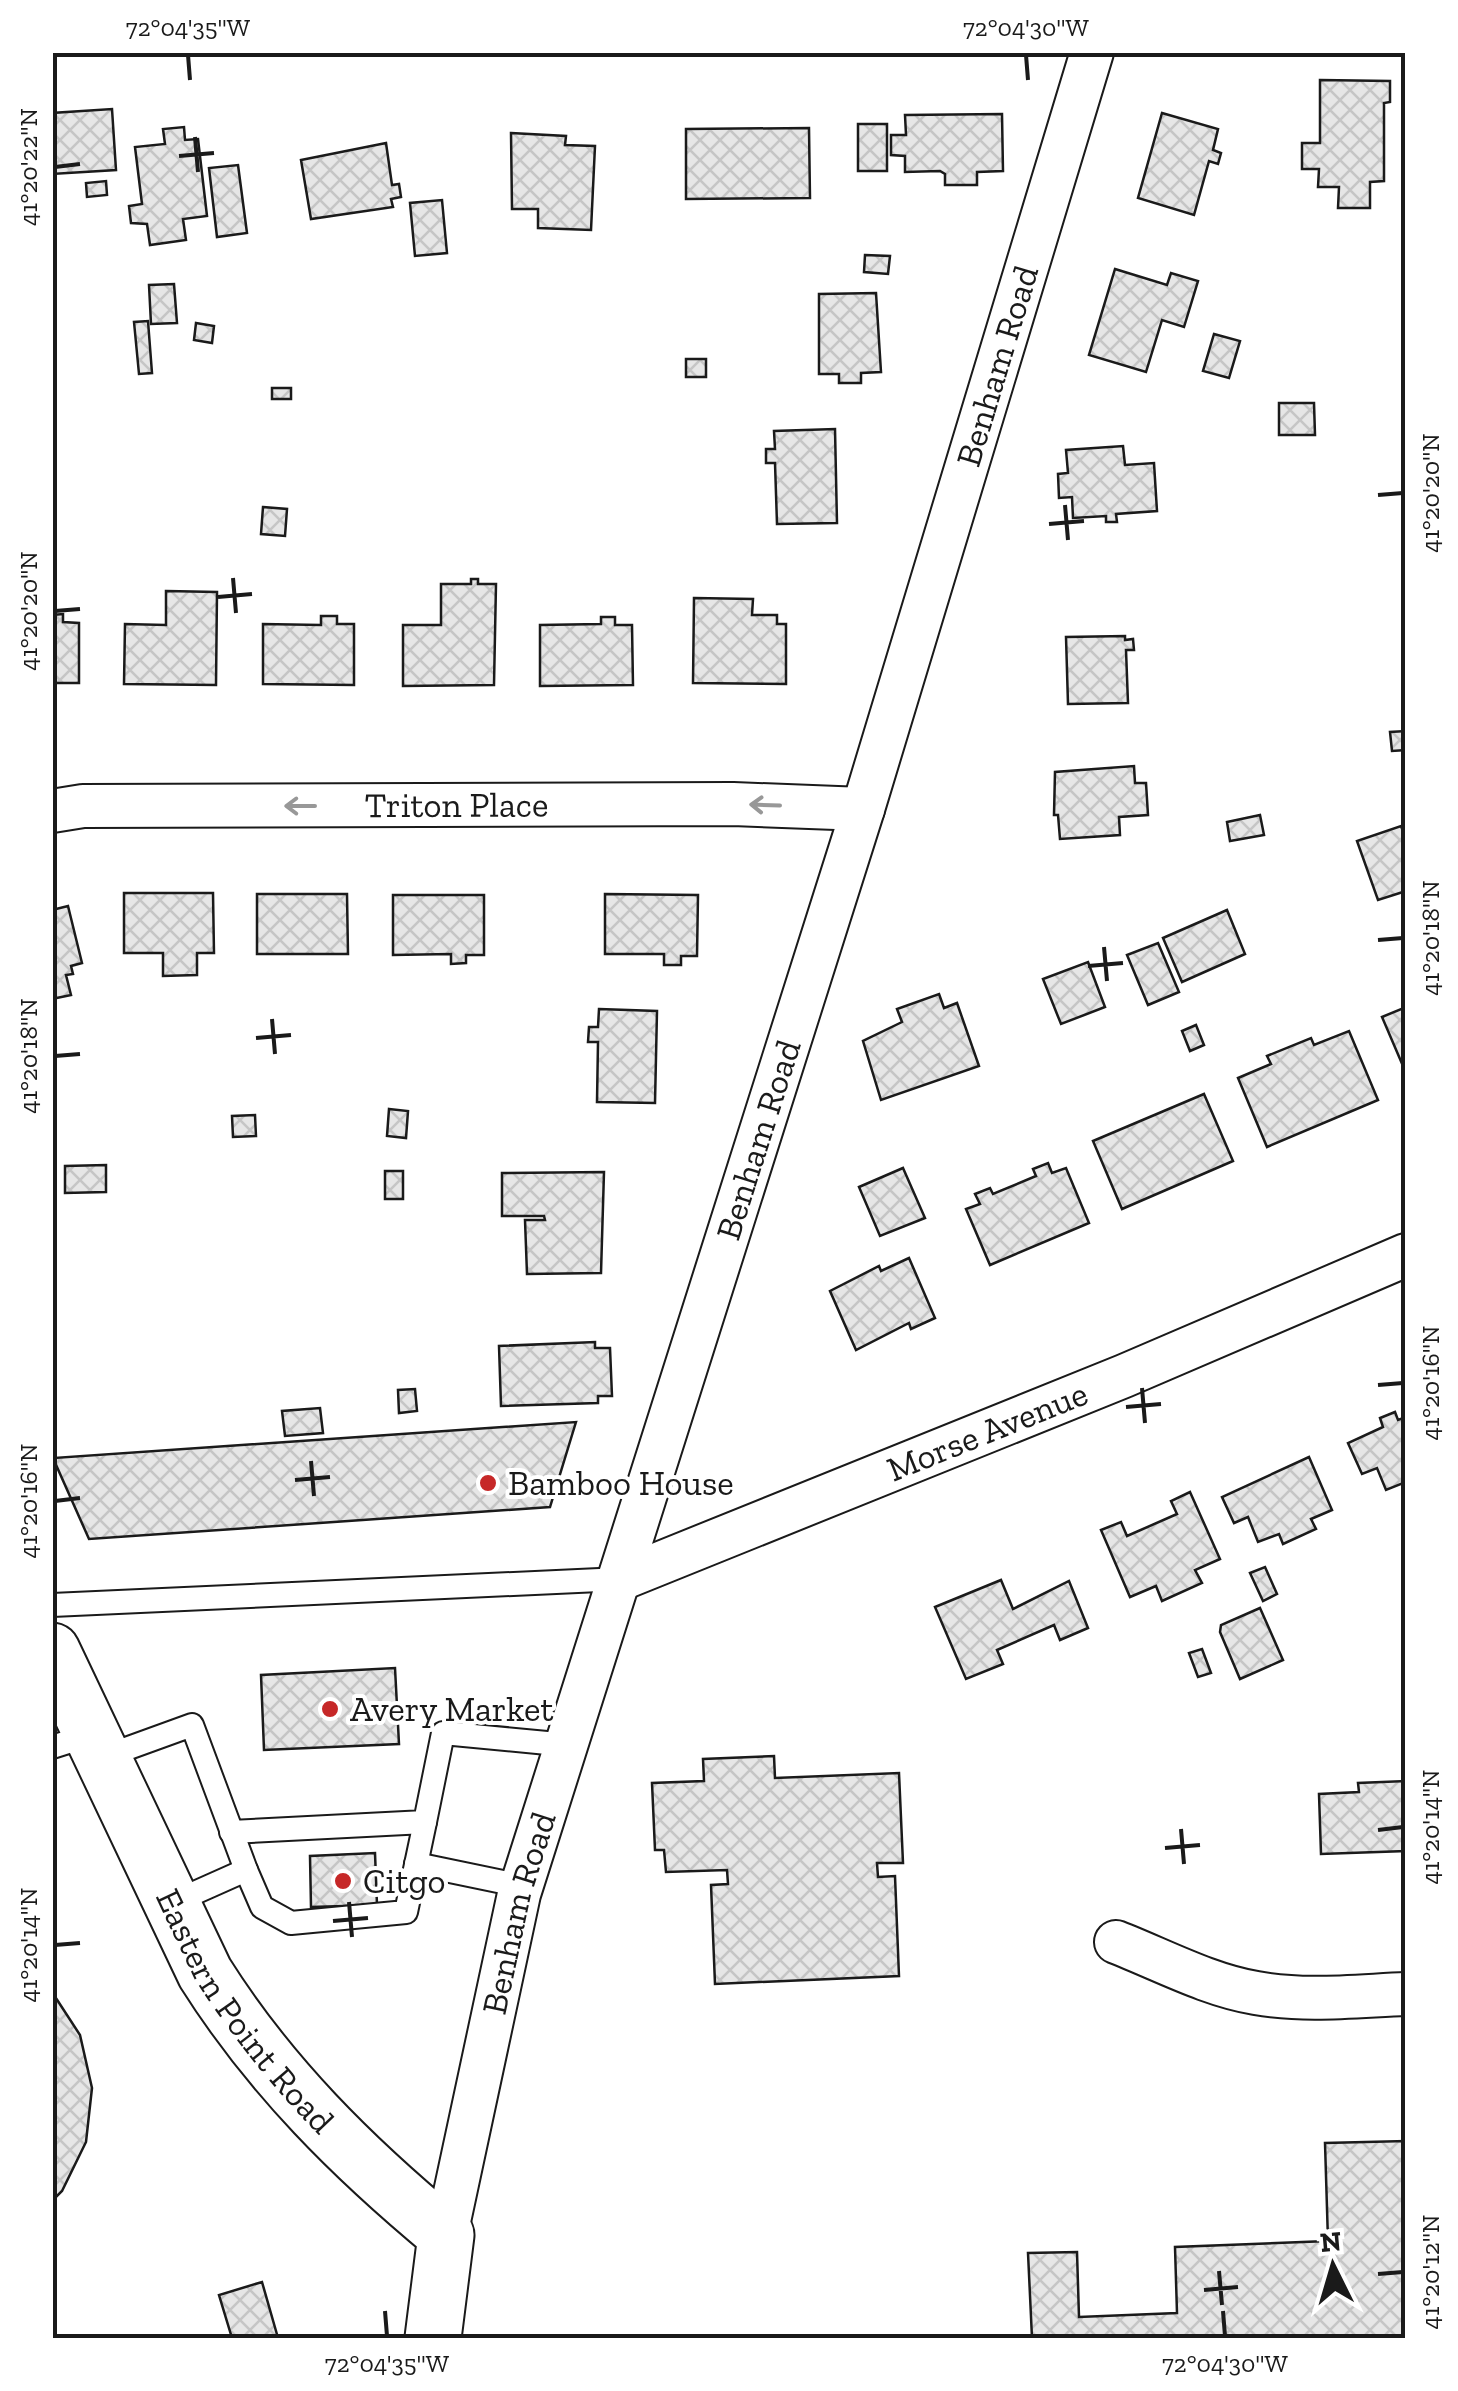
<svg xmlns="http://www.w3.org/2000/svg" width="1458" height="2391" font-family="'Zilla Slab',serif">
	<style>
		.building { fill: url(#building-cross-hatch); stroke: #1a1a1a; stroke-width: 2.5 }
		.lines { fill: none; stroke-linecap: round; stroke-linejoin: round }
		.service-casing { stroke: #1a1a1a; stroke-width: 26 }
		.minor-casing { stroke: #1a1a1a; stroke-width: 46 }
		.secondary-casing { stroke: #1a1a1a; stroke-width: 59 }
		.service { stroke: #fff; stroke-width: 22 }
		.minor { stroke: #fff; stroke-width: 42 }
		.secondary { stroke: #fff; stroke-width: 55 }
		.oneway { stroke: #989898 }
		.ticks { fill: none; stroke: #1a1a1a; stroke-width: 4 }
		.poi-dot { fill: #c62828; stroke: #fff; stroke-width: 4 }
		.labels { text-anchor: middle; stroke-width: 8; stroke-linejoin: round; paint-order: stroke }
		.street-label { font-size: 35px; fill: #1a1a1a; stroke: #fff }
		.poi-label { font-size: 35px; fill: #1a1a1a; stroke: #fff; text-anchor: start }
		.neatline { fill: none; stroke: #1a1a1a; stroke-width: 4 }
		.ticks-label { font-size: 25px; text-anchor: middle; fill: #1a1a1a }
	</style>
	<defs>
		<pattern id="building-cross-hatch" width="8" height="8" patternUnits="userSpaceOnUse" patternTransform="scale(2.5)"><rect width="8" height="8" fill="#e6e6e6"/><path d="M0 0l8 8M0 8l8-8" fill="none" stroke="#c5c5c5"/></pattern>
	</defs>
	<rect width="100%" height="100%" fill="#fff"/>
	<g class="building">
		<path d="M1320,80L1390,81V102L1384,103V181L1370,182V208H1338L1339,187H1318L1319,169H1302V143H1320Z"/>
		<path d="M112,109L116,170L52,174V113Z"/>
		<path d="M1162,113L1218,129L1213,150L1221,153L1218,164L1209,161L1194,215L1138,198Z"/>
		<path d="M1002,114L1003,171L977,172V185H945V174L940,171L905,172V156L891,155V135H906L905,115Z"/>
		<rect x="858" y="124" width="29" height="47"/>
		<path d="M184,127L185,140L198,139L207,216L183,219L186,240L150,245L147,224L131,223L129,206L142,204L135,147L165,144L163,129Z"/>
		<path d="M809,128L810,198L686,199V129Z"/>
		<path d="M511,133L566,136L565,145L595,146L591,230L538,228V209H512Z"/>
		<path d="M386,143L392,185L399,184L401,197L391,199L393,207L311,219L301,160Z"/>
		<path d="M238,165L247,233L217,237L209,168Z"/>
		<path d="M106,181L107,195L87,197L86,183Z"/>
		<path d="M442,200L447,253L415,256L410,203Z"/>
		<path d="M865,255L890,256L888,274L864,272Z"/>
		<path d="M1115,269L1167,285L1171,273L1198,281L1184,327L1162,320L1146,372L1089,355Z"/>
		<path d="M174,284L177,323L151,324L149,285Z"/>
		<path d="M876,293L881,372L861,373V383H839V374H819V294Z"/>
		<path d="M148,321L152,373L139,374L134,322Z"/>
		<path d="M196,323L214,326L212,343L194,340Z"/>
		<path d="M1214,334L1240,341L1229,378L1203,371Z"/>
		<rect x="686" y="359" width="20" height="18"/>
		<rect x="272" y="388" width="19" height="11"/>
		<path d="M1279,403H1314L1315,435H1279Z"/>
		<path d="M835,429L837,523L777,524L775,463H766V449H775L774,431Z"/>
		<path d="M1123,446L1125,465L1154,463L1157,511L1116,514L1117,522H1106V516L1073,518L1072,497L1059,498L1058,474L1068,473L1066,450Z"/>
		<path d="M263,507L287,509L285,536L261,534Z"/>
		<path d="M471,579H478V584H496L494,685L403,686V625H441V584H471Z"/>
		<path d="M166,591L217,592L216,685L124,684L125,624L166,625Z"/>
		<path d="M694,598L753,599L752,615H777V624H786V684L693,683Z"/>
		<path d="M63,614V622L79,623V683H52V615Z"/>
		<path d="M321,616H337V624H354V685L263,684V624L321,625Z"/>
		<path d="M601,617H615V625H632L633,685L540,686V625L601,624Z"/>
		<path d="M1125,636V640L1133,639L1134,650H1126L1128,703L1068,704L1066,637Z"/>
		<path d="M1406,731V750L1392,751L1390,732Z"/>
		<path d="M1134,766L1135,783H1146L1148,815L1119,817L1120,835L1060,839L1058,815H1054L1055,772Z"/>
		<path d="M1260,815L1264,835L1230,841L1227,822Z"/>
		<path d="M1401,826L1406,839V891L1378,900L1357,841Z"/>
		<path d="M124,893H213L214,953H197V975L163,976V953H124Z"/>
		<path d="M257,894H347L348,954H257Z"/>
		<path d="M605,894L698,895L697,956H681V965H664V954H605Z"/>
		<path d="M393,895H484V955H466V963L451,964V954L393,955Z"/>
		<path d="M68,906L82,963L71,966L73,974L66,975L71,995L52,999V910Z"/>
		<path d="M1227,910L1245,954L1182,982L1163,938Z"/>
		<path d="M1158,943L1179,992L1148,1005L1127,955Z"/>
		<path d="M1088,962L1105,1007L1061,1024L1043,979Z"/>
		<path d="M939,994L944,1008L957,1003L979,1066L881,1100L863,1041L902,1022L897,1009Z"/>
		<path d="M1406,1007V1073L1382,1017Z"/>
		<path d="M599,1009L657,1011L655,1103L597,1102L598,1042H588L589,1027H598Z"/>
		<path d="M1196,1025L1204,1045L1190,1051L1182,1031Z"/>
		<path d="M1349,1031L1378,1100L1267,1147L1238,1078L1271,1064L1267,1056L1311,1038L1314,1045Z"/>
		<path d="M1204,1094L1233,1161L1122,1209L1093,1141Z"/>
		<path d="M389,1109L408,1111L406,1138L387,1136Z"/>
		<path d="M255,1115L256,1136L233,1137L232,1116Z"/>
		<path d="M1048,1163L1052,1173L1066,1168L1089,1223L990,1265L966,1209L980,1204L975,1194L990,1188L993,1194L1036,1176L1033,1169Z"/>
		<path d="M106,1165V1192L65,1193V1166Z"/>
		<path d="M903,1168L925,1218L880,1236L859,1187Z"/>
		<rect x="385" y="1171" width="18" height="28"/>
		<path d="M604,1172L601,1273L527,1274L525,1220H545L544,1216H502V1173Z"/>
		<path d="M909,1258L935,1318L911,1329L909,1323L856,1350L830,1291L879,1266L881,1271Z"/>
		<path d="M595,1342V1348H610L612,1396H598V1403L501,1406L499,1346Z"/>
		<path d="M415,1389L417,1411L399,1413L398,1390Z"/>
		<path d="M320,1408L323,1433L285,1436L282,1411Z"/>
		<path d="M1395,1412L1398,1420L1406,1417V1482L1386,1490L1377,1468L1362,1474L1348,1443L1383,1427L1380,1418Z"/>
		<path d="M576,1422L550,1507L89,1539L53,1458Z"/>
		<path d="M1309,1457L1332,1510L1311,1519L1316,1529L1283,1544L1279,1534L1258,1542L1248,1517L1234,1523L1222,1497Z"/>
		<path d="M1190,1492L1220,1559L1195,1570L1202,1583L1162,1601L1156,1586L1130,1597L1101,1530L1121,1522L1127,1536L1177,1514L1171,1501Z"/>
		<path d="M1265,1567L1277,1594L1263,1601L1250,1573Z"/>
		<path d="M1001,1580L1013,1609L1069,1581L1088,1628L1060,1640L1054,1625L997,1650L1003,1664L966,1679L935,1607Z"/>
		<path d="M1260,1608L1283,1660L1240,1679L1220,1632L1221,1625Z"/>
		<path d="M1202,1649L1211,1673L1198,1677L1189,1653Z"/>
		<path d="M395,1668L399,1744L264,1750L261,1675Z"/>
		<path d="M774,1756L775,1778L899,1773L903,1863H877L878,1877L895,1876L899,1976L715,1984L711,1885L728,1884L727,1870L666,1872L664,1850H655L652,1783L704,1781L703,1759Z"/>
		<path d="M1406,1781V1851L1321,1854L1319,1794L1359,1792L1358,1783Z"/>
		<path d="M375,1853L377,1905L311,1907L310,1856Z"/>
		<path d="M52,1992L80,2035L92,2088L86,2142L62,2191L52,2201Z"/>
		<path d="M1406,2141V2338H1032L1028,2253L1077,2252L1079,2317L1177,2313L1175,2247L1328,2241L1325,2143Z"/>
		<path d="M262,2282L278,2338H232L219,2295Z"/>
	</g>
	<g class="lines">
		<g class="service-casing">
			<g id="service">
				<path d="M52,1605L621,1579"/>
				<path d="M52,1747L90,1735"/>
				<path d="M101,1758L192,1725L246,1870L172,1903"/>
				<path d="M231,1832L425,1822L443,1733L568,1745"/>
				<path d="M416,1864L522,1886"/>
				<path d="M246,1870L262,1907L291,1923L406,1912L425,1822"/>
			</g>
		</g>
		<g class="minor-casing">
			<g id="minor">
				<path id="s1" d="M52,811L83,806L733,804L863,809"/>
				<path id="s2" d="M621,1579L1124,1376L1406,1255"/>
				<path d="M1116,1942C1162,1960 1208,1985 1256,1993C1305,2002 1356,1996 1406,1994"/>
				<path id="s3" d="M446,2235L519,1894L863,809L1092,52"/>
			</g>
		</g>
		<g class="secondary-casing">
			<g id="secondary">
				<path id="s4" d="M52,1651L205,1973C270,2076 353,2158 446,2235L433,2338"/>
			</g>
		</g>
		<use href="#service" class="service"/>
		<use href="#minor" class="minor"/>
		<use href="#secondary" class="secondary"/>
	</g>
	<defs><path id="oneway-shaft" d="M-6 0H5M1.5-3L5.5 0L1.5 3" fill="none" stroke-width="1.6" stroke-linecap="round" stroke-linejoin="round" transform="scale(2.5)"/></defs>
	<g class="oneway">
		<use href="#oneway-shaft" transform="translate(765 805) rotate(-178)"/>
		<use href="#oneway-shaft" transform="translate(300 806) rotate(180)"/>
	</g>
	<path class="ticks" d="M188,55L190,80M1026,55L1028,80M195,137L198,172M179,156L214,153M55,167L80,164M1378,495L1403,493M1065,505L1068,540M1049,524L1084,521M233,578L236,613M218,597L252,594M55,611L80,609M1378,940L1403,938M1104,947L1107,981M1088,966L1123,963M272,1019L275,1054M256,1038L291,1035M55,1056L80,1054M1378,1385L1403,1383M1142,1388L1145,1423M1126,1407L1161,1404M311,1461L314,1496M295,1480L330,1477M55,1501L80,1498M1181,1829L1184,1864M1378,1830L1403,1827M1165,1848L1200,1845M349,1902L352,1937M333,1921L368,1918M55,1945L80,1943M1219,2271L1222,2305M1378,2274L1403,2272M1204,2290L1238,2287M385,2311L387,2336M1223,2311L1225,2336"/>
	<g class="poi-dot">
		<circle cx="488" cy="1483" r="10"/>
		<circle cx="330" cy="1709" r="10"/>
		<circle cx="343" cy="1881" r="10"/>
	</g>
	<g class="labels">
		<g class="street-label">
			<text dy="12" stroke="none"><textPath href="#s3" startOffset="1950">Benham Road</textPath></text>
			<text dy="12" stroke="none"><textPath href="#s1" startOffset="405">Triton Place</textPath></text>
			<text dy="12" stroke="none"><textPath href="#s3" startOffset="1140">Benham Road</textPath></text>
			<text dy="12" stroke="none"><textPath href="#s2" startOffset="395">Morse Avenue</textPath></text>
			<text dy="12" stroke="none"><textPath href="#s3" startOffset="330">Benham Road</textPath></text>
			<text dy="12" stroke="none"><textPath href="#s4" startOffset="410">Eastern Point Road</textPath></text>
		</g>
		<g class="poi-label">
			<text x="508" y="1495">Bamboo House</text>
			<text x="350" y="1721">Avery Market</text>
			<text x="363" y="1893">Citgo</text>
		</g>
	</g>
	<rect width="1458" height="2391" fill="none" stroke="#ffffff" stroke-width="110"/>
	<g transform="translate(1333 2266) rotate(355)" stroke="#ffffff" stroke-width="8" paint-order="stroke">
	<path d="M0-8L18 38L0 25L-18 38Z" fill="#1a1a1a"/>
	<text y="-15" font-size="28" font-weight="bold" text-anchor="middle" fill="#1a1a1a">N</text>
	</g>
	<rect x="55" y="55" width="1348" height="2281" class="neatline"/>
	<g class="ticks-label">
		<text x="188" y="36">72°04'35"W</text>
		<text x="1026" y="36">72°04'30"W</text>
		<text transform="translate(28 167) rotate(-90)" y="9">41°20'22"N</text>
		<text transform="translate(1430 493) rotate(-90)" y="9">41°20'20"N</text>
		<text transform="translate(28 611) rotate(-90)" y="9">41°20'20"N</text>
		<text transform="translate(1430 938) rotate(-90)" y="9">41°20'18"N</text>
		<text transform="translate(28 1056) rotate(-90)" y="9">41°20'18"N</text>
		<text transform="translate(1430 1383) rotate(-90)" y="9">41°20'16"N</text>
		<text transform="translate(28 1501) rotate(-90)" y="9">41°20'16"N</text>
		<text transform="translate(1430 1827) rotate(-90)" y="9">41°20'14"N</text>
		<text transform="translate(28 1945) rotate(-90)" y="9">41°20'14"N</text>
		<text transform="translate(1430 2272) rotate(-90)" y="9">41°20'12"N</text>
		<text x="387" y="2372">72°04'35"W</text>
		<text x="1225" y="2372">72°04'30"W</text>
	</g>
</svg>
